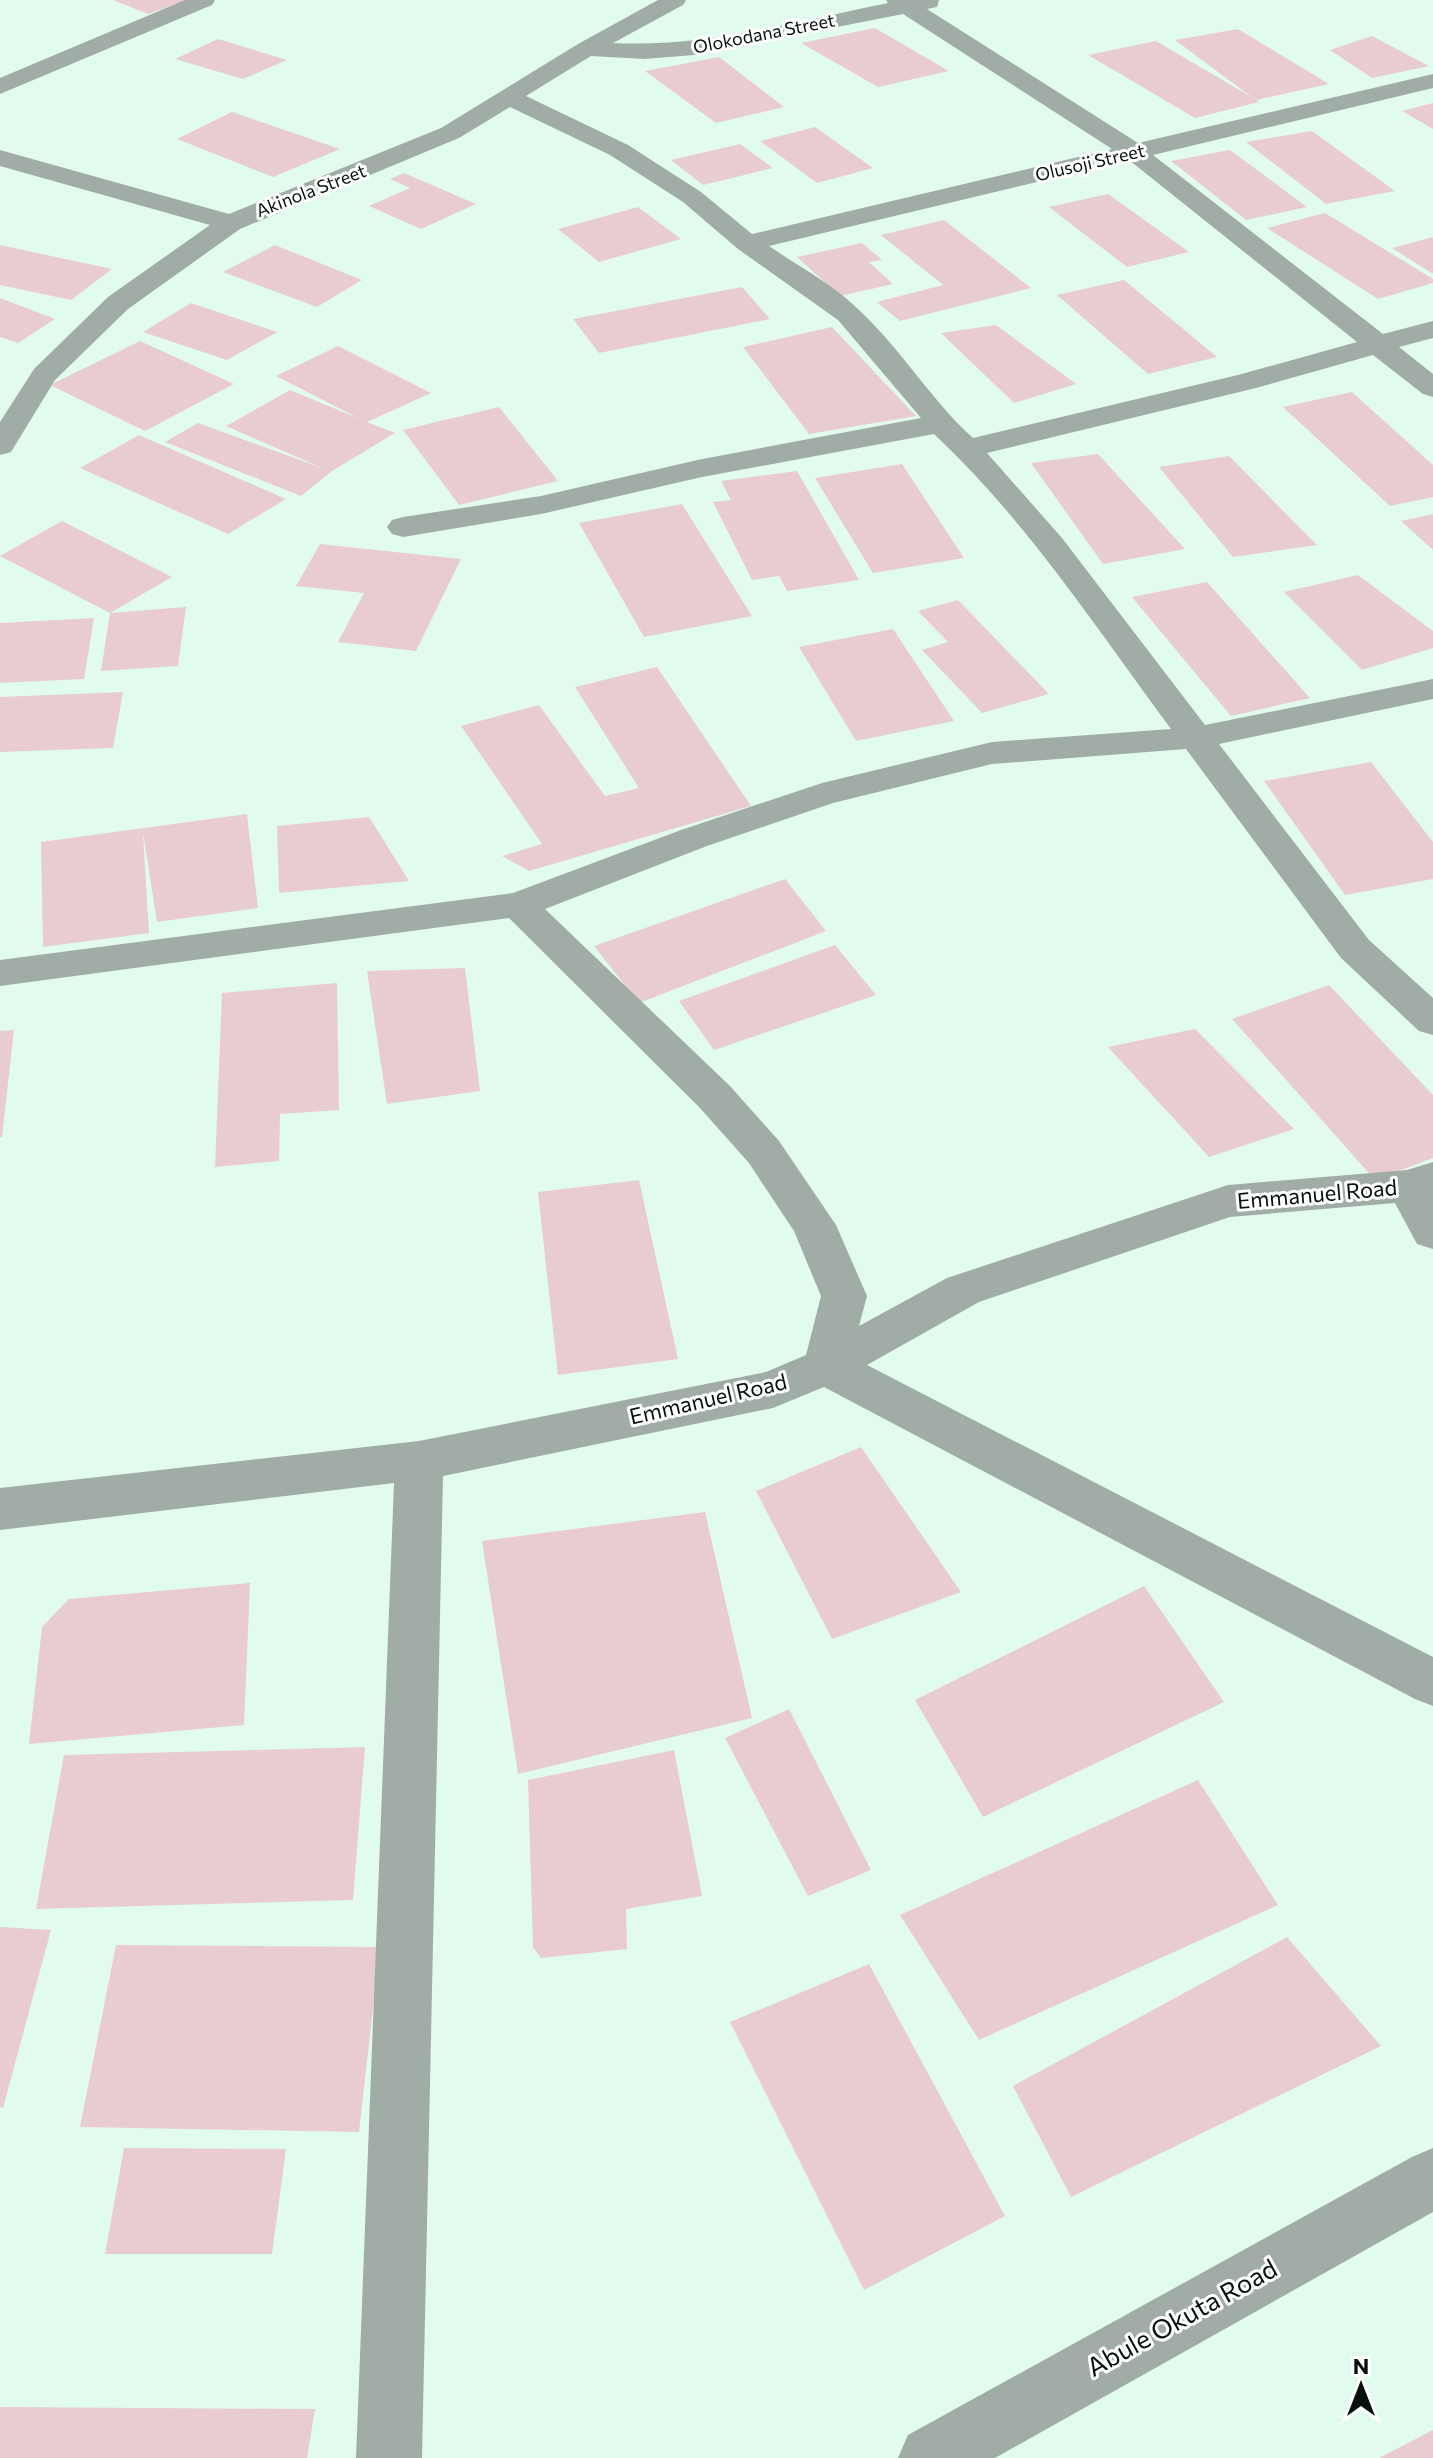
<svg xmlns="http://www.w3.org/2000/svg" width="1433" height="2458" font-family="Commissioner,sans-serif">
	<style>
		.building { fill: #e8ccd2 }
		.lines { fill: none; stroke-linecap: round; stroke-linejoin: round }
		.minor { fill: #a1aca7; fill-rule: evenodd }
		.labels { text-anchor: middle; stroke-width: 6; stroke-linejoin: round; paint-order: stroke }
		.far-street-label { font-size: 18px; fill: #07100c; stroke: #fff }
		.street-label { font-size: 22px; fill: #07100c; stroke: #fff }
		.near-street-label { font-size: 26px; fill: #07100c; stroke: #fff }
	</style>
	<rect width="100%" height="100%" fill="#e1fcef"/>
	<g class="building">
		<path d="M113,0H187L148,14Z"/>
		<path d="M875,28L949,71L878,87L801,43Z"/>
		<path d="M1238,29L1329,84L1256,100L1259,102L1195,118L1088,55L1156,41L1253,98L1175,40Z"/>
		<path d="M1372,36L1429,66L1372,78L1330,50Z"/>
		<path d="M218,39L287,60L243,79L175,59Z"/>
		<path d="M719,57L784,107L716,123L645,71Z"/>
		<path d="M1433,103V129L1402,111Z"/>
		<path d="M232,112L340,149L273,177L177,139Z"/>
		<path d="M815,127L873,168L817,183L760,141Z"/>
		<path d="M1312,131L1395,191L1326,204L1246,142Z"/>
		<path d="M740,144L773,168L703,185L671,160Z"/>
		<path d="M1230,150L1307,207L1246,220L1171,161Z"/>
		<path d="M404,173L476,204L421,229L369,206L410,188L390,179Z"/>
		<path d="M1108,194L1189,252L1127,267L1049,207Z"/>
		<path d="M638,207L681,239L599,262L558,229Z"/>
		<path d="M1325,213L1433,279V283L1378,299L1267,228Z"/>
		<path d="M944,220L1031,288L900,321L877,302L943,285L881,235Z"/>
		<path d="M1433,237V274L1392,248Z"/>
		<path d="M862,243L882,260L869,262L893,284L840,296L797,257Z"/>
		<path d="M0,245L112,269L71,300L0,285Z"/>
		<path d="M275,245L362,280L317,307L223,272Z"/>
		<path d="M1124,280L1217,357L1148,374L1057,295Z"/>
		<path d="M742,287L770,319L599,353L573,319Z"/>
		<path d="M0,298L55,319L18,343L0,337Z"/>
		<path d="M191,303L277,332L227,360L143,332Z"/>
		<path d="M996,325L1076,384L1014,403L941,333Z"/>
		<path d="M832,327L916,416L809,434L743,347Z"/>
		<path d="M140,341L234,384L145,431L50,385Z"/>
		<path d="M338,346L431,393L367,422L395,433L332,471L301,496L165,442L198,423L322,468L226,426L290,390L360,419L276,376Z"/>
		<path d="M1352,392L1433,465V497L1390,506L1283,407Z"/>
		<path d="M499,407L558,481L459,505L403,430Z"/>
		<path d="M139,435L286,499L228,534L80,468Z"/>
		<path d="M1098,454L1185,549L1103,564L1031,463Z"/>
		<path d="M1229,456L1317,545L1233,557L1159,467Z"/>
		<path d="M902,464L964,558L873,573L815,478Z"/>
		<path d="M797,471L859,580L787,591L779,576L752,580L713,502L731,500L721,481Z"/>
		<path d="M682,504L752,616L644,637L579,523Z"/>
		<path d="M1433,514V550L1401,521Z"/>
		<path d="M62,521L172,577L110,613L0,556Z"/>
		<path d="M320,544L461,559L416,651L338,642L364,593L296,586Z"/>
		<path d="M1358,575L1433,631V648L1362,670L1284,592Z"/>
		<path d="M1207,582L1310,698L1231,716L1132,597Z"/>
		<path d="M958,600L1049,694L982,713L922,650L948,642L918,611Z"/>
		<path d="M186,607L178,666L101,671L110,613Z"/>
		<path d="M94,618L84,679L0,683V623Z"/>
		<path d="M893,629L954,721L856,741L799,647Z"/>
		<path d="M657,667L751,806L529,871L502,856L542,844L461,726L539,705L605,796L639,788L575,687Z"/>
		<path d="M123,692L113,748L0,752V697Z"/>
		<path d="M1371,762L1433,842V879L1345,895L1264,781Z"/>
		<path d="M247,814L258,908L157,922L143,833L149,933L43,947L41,842Z"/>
		<path d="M369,817L409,881L279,893L277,826Z"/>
		<path d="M785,879L826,931L639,1003L594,946Z"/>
		<path d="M835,945L876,995L714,1050L679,1001Z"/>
		<path d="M465,968L480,1091L387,1104L367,971Z"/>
		<path d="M337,983L339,1110L280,1114L279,1161L215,1167L222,993Z"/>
		<path d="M1329,985L1433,1095V1158L1375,1180L1232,1019Z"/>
		<path d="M1195,1029L1294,1129L1209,1157L1108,1047Z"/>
		<path d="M14,1030L2,1137H0V1031Z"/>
		<path d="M639,1180L678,1359L558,1375L538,1192Z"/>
		<path d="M861,1447L961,1592L832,1639L756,1491Z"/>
		<path d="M705,1512L752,1718L518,1774L482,1541Z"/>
		<path d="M250,1583L244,1725L29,1744L42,1627L69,1599Z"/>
		<path d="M1144,1586L1224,1702L983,1817L915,1700Z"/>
		<path d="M789,1709L871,1870L808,1896L725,1738Z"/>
		<path d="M365,1747L353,1900L36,1909L64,1755Z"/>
		<path d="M674,1750L702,1896L626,1909L627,1949L541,1958L533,1947L528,1780Z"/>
		<path d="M1198,1780L1278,1905L979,2040L900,1915Z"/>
		<path d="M0,1927L51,1930L3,2108L0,2107Z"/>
		<path d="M1287,1937L1381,2046L1071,2197L1013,2086Z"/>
		<path d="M116,1945L380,1947L359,2132L80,2127Z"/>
		<path d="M869,1964L1005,2216L864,2290L730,2022Z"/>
		<path d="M124,2148L286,2149L272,2254H105Z"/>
		<path d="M0,2407L315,2409L307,2458H0Z"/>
		<path d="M1433,2430V2458H1379Z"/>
	</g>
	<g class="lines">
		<g class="minor">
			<path d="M185,0H215L212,5L0,94V78Z"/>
			<path d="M658,0H686L683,5L613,43C705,48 798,21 888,3L886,0H939L937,7L927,9L1138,143L1433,74V88L1153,155L1383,334L1433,321V338L1399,347L1433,374V397L1423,394L1373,355L1256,388L987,453L1062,538L1205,725L1433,679V699L1219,744L1369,940L1433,998V1035L1419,1031L1341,958L1186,749L992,764L833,803L707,846L545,909L730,1086L779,1141L836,1225L867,1296L859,1326L947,1278L1228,1185L1407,1170L1433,1162V1249L1417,1244L1395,1203L1230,1217L979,1302L867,1365L1433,1657V1706L1415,1699L824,1387L773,1408L443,1476L422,2458H356L394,1483L0,1530V1488L419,1441L766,1372L806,1355L821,1296L794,1231L749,1163L700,1108L509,918L0,986V960L513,893L681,830L822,783L992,742L1171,729C1096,628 1026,520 934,434L702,477L541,514L403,537L392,534L387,527L392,520L403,517L541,496L702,459L921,418L838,320L738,249L683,202L610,155L510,107L459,138L240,229L128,309L55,380L11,452L0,455V422L34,369L108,297L210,225L0,166V150L229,214L441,128L578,44ZM903,14L1112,149L752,234L701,192L628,145L526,96L591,56L644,59L694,55ZM1129,160L1357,342L1238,375L973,438C931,400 901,349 859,310C834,285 798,266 769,246Z"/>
			<path d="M1433,2148V2212L995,2458H898L908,2435L1412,2157Z"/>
		</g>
	</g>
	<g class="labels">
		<g class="far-street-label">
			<text transform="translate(764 34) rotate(-11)" y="6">Olokodana Street</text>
			<text transform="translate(1090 163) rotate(-13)" y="6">Olusoji Street</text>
			<text transform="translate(311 191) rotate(-21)" y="6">Akinola Street</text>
		</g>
		<g class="street-label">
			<text transform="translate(1317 1194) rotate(-5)" y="8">Emmanuel Road</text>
			<text transform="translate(708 1399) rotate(-13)" y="8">Emmanuel Road</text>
		</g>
		<g class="near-street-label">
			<text transform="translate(1182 2318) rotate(-29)" y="9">Abule Okuta Road</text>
		</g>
	</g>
	<g transform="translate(1361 2386)" stroke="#ffffff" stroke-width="6" paint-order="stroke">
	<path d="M0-6L14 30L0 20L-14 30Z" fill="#07100c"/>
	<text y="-12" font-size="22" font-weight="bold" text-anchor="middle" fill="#07100c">N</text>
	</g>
</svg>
